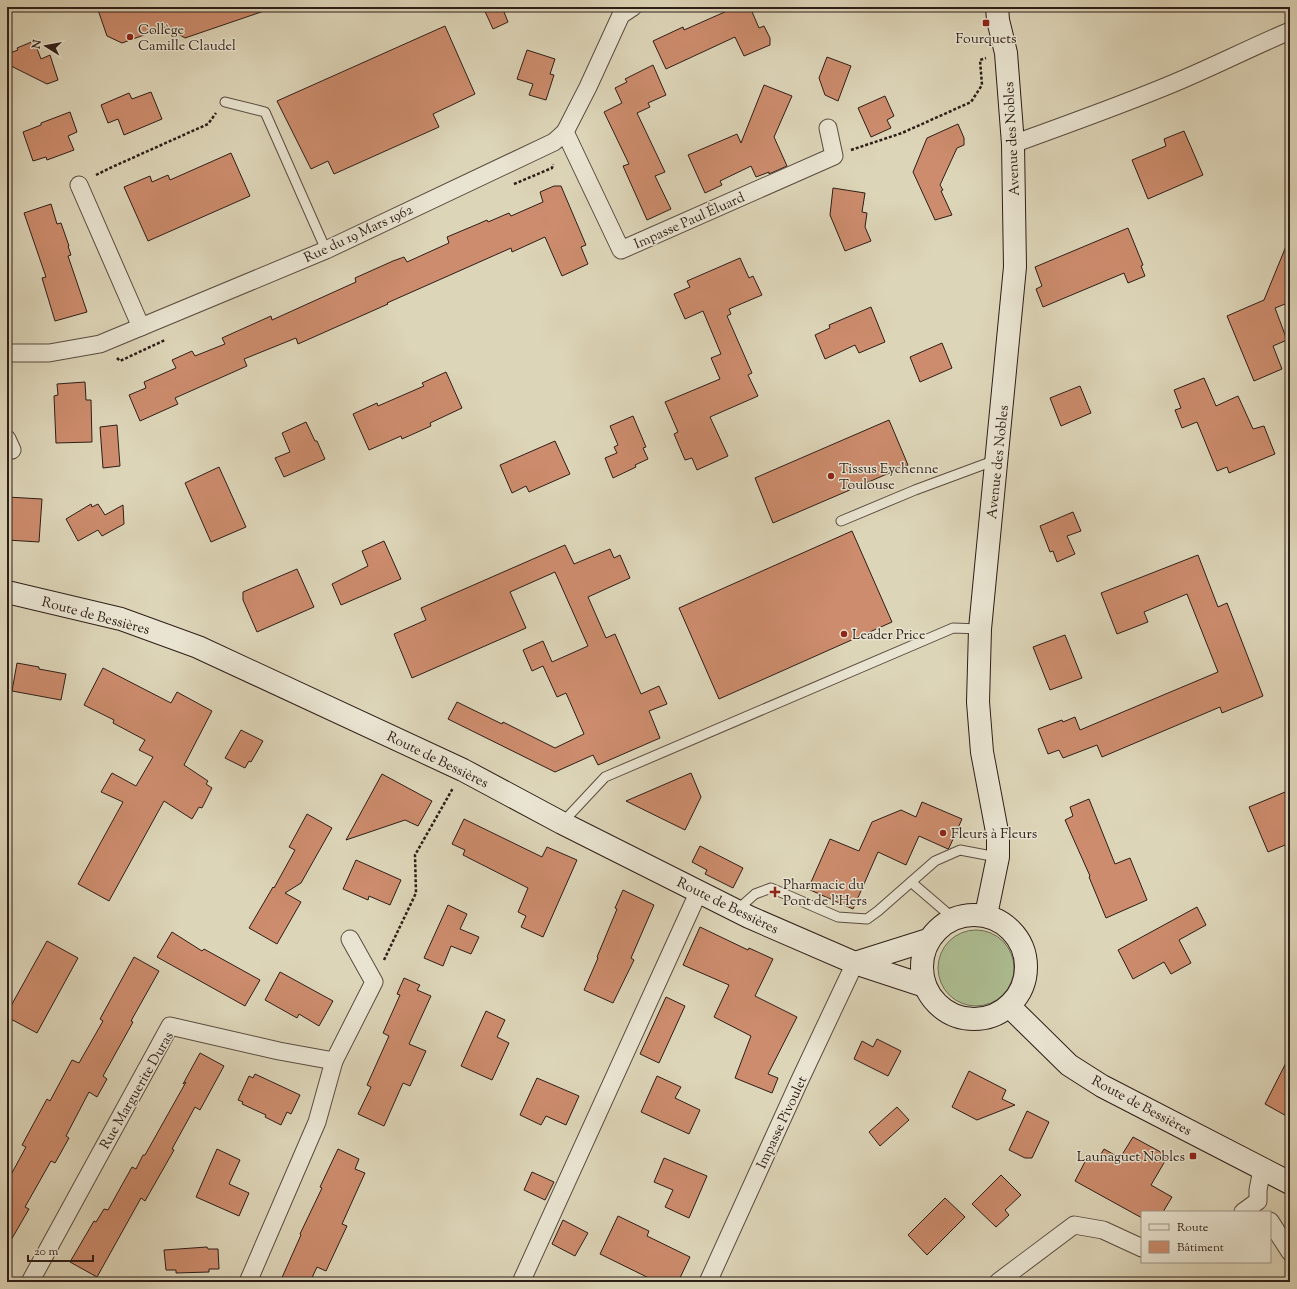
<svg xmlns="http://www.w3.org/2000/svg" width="1297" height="1289" font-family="'Sorts Mill Goudy',serif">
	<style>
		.green { fill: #adbe92; stroke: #6e6e55 }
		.building { fill: #cc8c6d; stroke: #2e1e18 }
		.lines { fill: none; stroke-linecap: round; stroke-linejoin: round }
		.lane-casing { stroke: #5a4c40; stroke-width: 11 }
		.street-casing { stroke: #5a4c40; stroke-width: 19 }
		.secondary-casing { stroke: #2e1e18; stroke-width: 24 }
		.path { stroke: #2e1e18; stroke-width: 2.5; stroke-dasharray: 3 2; stroke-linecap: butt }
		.lane { stroke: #e9e4d1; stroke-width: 9 }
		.street { stroke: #e9e4d1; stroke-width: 17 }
		.secondary { stroke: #e9e4d1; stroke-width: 22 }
		.poi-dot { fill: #8f2418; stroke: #e9e4d1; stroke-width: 1.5 }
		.labels { text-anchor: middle; stroke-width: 3; stroke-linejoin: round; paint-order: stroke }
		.poi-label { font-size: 14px; fill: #2e1e18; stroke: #e9e4d1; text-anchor: start }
		.street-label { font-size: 14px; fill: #2e1e18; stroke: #e9e4d1 }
	</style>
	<rect width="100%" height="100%" fill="#ddd5b8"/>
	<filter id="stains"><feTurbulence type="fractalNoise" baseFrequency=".005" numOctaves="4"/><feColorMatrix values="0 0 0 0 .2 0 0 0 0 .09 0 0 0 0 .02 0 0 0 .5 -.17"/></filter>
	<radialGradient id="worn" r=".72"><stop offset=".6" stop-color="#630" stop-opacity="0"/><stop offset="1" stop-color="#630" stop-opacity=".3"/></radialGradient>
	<circle class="green" cx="976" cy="968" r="38"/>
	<g class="building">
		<path d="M97,7H267V10L185,38L166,27L122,43L107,36Z"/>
		<path d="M483,7H502L508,22L493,29Z"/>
		<path d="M736,7H750L759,28L764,26L770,38V45L744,56L735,37L666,69L653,41L683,27L684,30Z"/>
		<path d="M445,26L475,94L433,114L439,127L334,174L328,161L311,169L277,101Z"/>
		<path d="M34,41L41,59L50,55L58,80L47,84L7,64V54L18,50L17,48Z"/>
		<path d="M527,50L555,59L550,74L554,75L546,100L529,95L533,84L517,79Z"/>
		<path d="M827,57L851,66L838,101L825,95L819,78Z"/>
		<path d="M653,65L666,95L648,103L650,107L637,113L665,172L655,176L671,209L647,220L623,166L629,164L604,112L622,103L615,88L627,82L625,79Z"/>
		<path d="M764,85L792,96L774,137L787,166L769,174V172L756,177L751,166L720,181L722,185L705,193L688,155L737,134L741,143Z"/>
		<path d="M151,92L162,119L124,135L118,119L108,123L101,105L129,93L132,99Z"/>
		<path d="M885,96L894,116L887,120L891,128L871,137L858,108Z"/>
		<path d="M70,112L77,132L68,136L74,150L47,160L46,157L33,161L23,132L41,125V123Z"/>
		<path d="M958,124L964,138V145L957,148L940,185L943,190L941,191L952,215L935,220L913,172L927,138Z"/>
		<path d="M1184,131L1203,175L1148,199L1132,160L1166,146L1164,139Z"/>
		<path d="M231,153L250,196L148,241L124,187L150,176L152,182L168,175L170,180Z"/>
		<path d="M554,186H561L586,245L581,247L588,264L562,276L545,237L512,252L511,248L387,303L388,304L298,344L296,338L244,359L247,366L175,398L178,404L140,421L129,395L146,388L144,382L176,368L172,360L192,351L195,356L225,344L222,338L271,316L272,320L356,282L355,278L393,261L404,257L407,262L449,243L447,237L478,224L487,220L488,222L509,213L511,216L543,202L540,192Z"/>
		<path d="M833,188L865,193L862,212L867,213L865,227L871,241L845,251L830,215Z"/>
		<path d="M51,204L57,224L61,223L69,246H68L71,255L68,256L87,312L55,321L42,278L46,277L24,213Z"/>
		<path d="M1128,228L1143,265L1141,266L1145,276L1128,283L1124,273L1043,307L1036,289L1042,286L1035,267Z"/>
		<path d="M1289,239H1290V302L1275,308L1287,340L1273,346L1282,369L1254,381L1227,316L1264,300Z"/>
		<path d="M740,258L749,278L753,276L762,295L729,309L731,314L727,316L752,373L748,375L758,396L710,417L728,456L697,470L692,458L685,460L674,434L678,432L665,402L720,379L711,358L721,354L703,311L685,319L674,294L690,287L687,281Z"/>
		<path d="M871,307L885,342L859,353L855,345L825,359L815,335L830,328L829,325Z"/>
		<path d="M942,343L952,368L920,382L910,357Z"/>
		<path d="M446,372L462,408L430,423L431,426L402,439L401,436L369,450L353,414L377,403L378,406L424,386L422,383Z"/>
		<path d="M1204,378L1216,406L1238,396L1253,429L1264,426L1275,454L1229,473L1227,467L1217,471L1197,422L1182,428L1175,410L1181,408L1174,390Z"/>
		<path d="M85,382L86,400H91L92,442L56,443L54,396L58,395L57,384Z"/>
		<path d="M1080,386L1091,413L1061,426L1050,398Z"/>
		<path d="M633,416L646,447L643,448L648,459L635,465L636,467L613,478L605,458L617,453L614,447L618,445L610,426Z"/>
		<path d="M889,420L908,465L773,523L755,478Z"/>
		<path d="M306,422L315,441H317L325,459L284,477L275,458L290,452L282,433Z"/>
		<path d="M117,425L120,466L103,468L100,427Z"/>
		<path d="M555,441L570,474L529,492L526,486L512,493L500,465Z"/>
		<path d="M219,467L246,527L211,542L185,483Z"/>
		<path d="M7,497L42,499L39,542L7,540Z"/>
		<path d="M91,504L92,507L98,504L105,515L123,505L124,524L102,536L98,530L78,541L66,519Z"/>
		<path d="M1073,512L1081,531L1067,536L1075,554L1057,562L1053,551L1050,552L1040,526Z"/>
		<path d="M852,531L892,622L719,699L679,608Z"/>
		<path d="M384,541L401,579L341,605L332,584L368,566L362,551Z"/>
		<path d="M565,545L574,564L610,549L614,558L620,555L630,578L588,597L606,638L615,634L641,694L659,686L667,704L649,711L660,738L598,765L593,755L555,772L448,719L457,702L502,724L503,722L555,748L584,734L566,693L557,697L543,666L532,671L523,650L543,641L552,662L588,646L555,572L510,592L526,628L412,678L394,634L426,620L421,608Z"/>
		<path d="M1198,555L1218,607L1227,603L1263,696L1222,713L1220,707L1102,757L1097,745L1063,758L1059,750L1048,754L1038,729L1062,720L1063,722L1075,717L1080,730L1218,672L1187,594L1144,612L1148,622L1117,634L1101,593Z"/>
		<path d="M297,569L314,607L257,632L243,600V592Z"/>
		<path d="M1065,635L1082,678L1050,690L1033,647Z"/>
		<path d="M17,663L39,667V669L66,674L61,700L12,691Z"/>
		<path d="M103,668L171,703L177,692L212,711L184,765L208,781L206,784L212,788L202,808L199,807L192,819L164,801L109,901L78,884L123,802L101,792L112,773L136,786L153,757L139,750L145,740L113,723L114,720L84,705Z"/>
		<path d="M241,730L263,741L251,762L249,761L245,768L225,758Z"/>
		<path d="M691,773L701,797L685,830L626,801Z"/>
		<path d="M382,774L432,801L418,826L405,820L346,840Z"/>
		<path d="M1290,790V843L1268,852L1249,807Z"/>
		<path d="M1089,799L1115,864L1130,858L1147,900L1106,918L1089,877L1090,876L1065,820L1073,816L1070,807Z"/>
		<path d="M922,802L962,819L949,848L948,849L919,836L906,865L878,852L853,909L808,889L830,839L859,851L872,822L901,810L916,817Z"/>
		<path d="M307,814L332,828L301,883L285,893L301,902L277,944L249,928L273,887L274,888L295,850L289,847Z"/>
		<path d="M464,819L542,857L547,847L577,860L543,937L521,927L526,916L518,912L528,888L463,855L465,850L452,844Z"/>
		<path d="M700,846L743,868L733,888L705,874L707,870L692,862Z"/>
		<path d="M356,860L401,880L390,905L369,896L368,900L343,889Z"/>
		<path d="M623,890L654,905L631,958L634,960L613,1003L584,990L598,958L597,957L617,909L615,908Z"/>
		<path d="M448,905L467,914L460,929L479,937L471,954L451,946L443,966L424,958Z"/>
		<path d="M1197,907L1206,925L1179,940L1191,963L1171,974L1164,962L1133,979L1118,950Z"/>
		<path d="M700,927L748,950L749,948L773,959L755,996L797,1017L768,1074L778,1078L772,1093L735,1078L751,1036L714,1017L729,985L683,965Z"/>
		<path d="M172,932L202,951L204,949L260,980L245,1006L157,957Z"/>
		<path d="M47,941L78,958L37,1033L7,1017V1013Z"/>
		<path d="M134,957L159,971L131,1021L133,1022L103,1076L107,1079L97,1097L89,1092L66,1136L69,1138L55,1163L51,1161L25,1207L29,1209L7,1247V1182L26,1147L22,1145L47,1099L50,1101L72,1060L79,1063L103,1021L100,1019Z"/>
		<path d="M280,972L333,1001L319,1026L299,1014L297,1018L265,1000Z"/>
		<path d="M404,978L420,985L417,990L431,996L409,1044L426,1051L410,1086L403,1083L384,1126L358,1114L371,1087L367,1085L389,1036L383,1033L400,995L397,994Z"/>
		<path d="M666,997L685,1006L659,1063L640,1054Z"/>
		<path d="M486,1011L505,1020L497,1037L509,1043L492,1080L461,1066Z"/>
		<path d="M877,1039L901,1051L888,1076L854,1059L862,1041L873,1047Z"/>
		<path d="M200,1053L224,1066L200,1110L195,1107L172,1149L174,1150L145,1201L141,1198L97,1277L70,1262L94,1221L96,1222L104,1209L108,1210L132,1167L136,1169L143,1155H145L186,1082L183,1084Z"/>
		<path d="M1290,1055V1118L1265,1104Z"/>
		<path d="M969,1071L1006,1090L1002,1099L1015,1105L977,1120L952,1107Z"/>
		<path d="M255,1074L300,1095L291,1114L287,1112L281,1125L265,1117L266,1115L242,1104L243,1102L238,1100L249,1076L253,1078Z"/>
		<path d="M657,1076L681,1087L675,1098L700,1110L689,1134L641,1112Z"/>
		<path d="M537,1078L579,1096L566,1125L546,1116L541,1125L520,1115Z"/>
		<path d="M897,1107L909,1120L880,1146L869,1132Z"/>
		<path d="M1027,1111L1049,1122L1032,1158H1025L1009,1150Z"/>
		<path d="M1133,1137L1168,1156L1151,1185L1172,1197L1163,1212H1142V1218L1075,1181L1088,1156L1097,1161L1104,1149L1120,1158Z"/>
		<path d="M217,1149L240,1160L229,1184L249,1193L239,1216L196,1197Z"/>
		<path d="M338,1149L359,1159L355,1169L365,1173L342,1224L347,1226L326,1271L317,1267L310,1282H280L301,1235L300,1234L322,1188L320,1187Z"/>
		<path d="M664,1158L707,1176L689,1218L665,1207L673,1190L654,1182Z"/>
		<path d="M532,1172L554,1182L545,1200L524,1190Z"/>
		<path d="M1001,1175L1021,1195L1005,1210L1009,1215L996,1227L972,1204Z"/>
		<path d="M945,1198L965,1217L927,1255L908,1235Z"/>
		<path d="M618,1216L649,1231L647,1236L690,1257L678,1282H657L600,1254Z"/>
		<path d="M563,1220L588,1233L575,1256L552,1244Z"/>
		<path d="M207,1247L208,1249H218L219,1269H209V1272L176,1273V1270H166L164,1250Z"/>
	</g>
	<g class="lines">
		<g class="lane-casing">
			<g id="lane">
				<path d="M225,102L265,112L326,250"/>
				<path d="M841,521L915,490L996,460"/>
				<path d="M562,823L605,777L953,628L980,629"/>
				<path d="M911,882L953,918"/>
				<path d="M737,910L755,894L771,888L838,917L867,919L878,911L935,861L960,850L997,857"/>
			</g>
		</g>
		<g class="street-casing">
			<g id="street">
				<path d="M565,132L621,250L834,156L828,128"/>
				<path d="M1013,144C1063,126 1113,108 1162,88C1205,71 1247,49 1290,31"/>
				<path d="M79,185L141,327"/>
				<path d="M7,353H49L100,344L326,250L554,142L565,132L588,87L621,15L633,7"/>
				<path d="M7,439L12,450"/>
				<path d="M1243,1212L1258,1201V1190L1262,1169"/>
				<path d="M1270,1221L1290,1252"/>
				<path d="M522,1280L699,891"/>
				<path d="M30,1282L170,1026L279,1051L334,1061L374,982L350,939"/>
				<path d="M248,1282L317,1122L334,1061"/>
				<path d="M708,1282L798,1084L855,963"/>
				<path d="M998,1282L1074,1225L1103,1230L1142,1248"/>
			</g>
		</g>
		<g class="secondary-casing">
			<g id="secondary">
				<path d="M7,592L121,619L198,647L463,770L562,823L749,917L855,963L925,986"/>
				<circle cx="974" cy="967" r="52"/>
				<path d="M986,915L998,857V837L982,752L978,702L980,629L1015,267L1013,144L1006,53L998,20L997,7"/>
				<path d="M855,963L928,940"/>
				<path d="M1009,1006L1069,1065L1102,1086L1290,1183"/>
			</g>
		</g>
		<g class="path">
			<path d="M851,150L902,133L971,102L982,85L980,60L986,58"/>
			<path d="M96,175L110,168L208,124L216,113"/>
			<path d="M514,184L552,168L553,164"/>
			<path d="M117,358L120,361L165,340"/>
			<path d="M384,960L416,893L415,855L453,788"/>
		</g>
		<use href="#lane" class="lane"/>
		<use href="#street" class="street"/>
		<use href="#secondary" class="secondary"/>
	</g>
	<g class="poi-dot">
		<rect x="982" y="19" width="8" height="8" rx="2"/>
		<circle cx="130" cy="37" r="4"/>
		<circle cx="831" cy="476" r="4"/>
		<circle cx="844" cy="634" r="4"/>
		<circle cx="943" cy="833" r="4"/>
		<path d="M773 886h4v4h4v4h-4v4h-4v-4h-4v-4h4z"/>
		<rect x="1189" y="1152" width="8" height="8" rx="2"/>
	</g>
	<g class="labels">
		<g class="poi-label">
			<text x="138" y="34">Collège<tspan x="138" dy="16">Camille Claudel</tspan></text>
			<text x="986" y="43" text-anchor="middle">Fourquets</text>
			<text x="839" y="473">Tissus Eychenne<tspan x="839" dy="16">Toulouse</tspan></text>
			<text x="852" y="639">Leader Price</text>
			<text x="951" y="838">Fleurs à Fleurs</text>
			<text x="783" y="889">Pharmacie du<tspan x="783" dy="16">Pont de l'Hers</tspan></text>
			<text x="1185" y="1161" text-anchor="end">Launaguet Nobles</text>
		</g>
		<g class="street-label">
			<text transform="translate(1011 139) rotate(-93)" y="5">Avenue des Nobles</text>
			<text transform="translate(689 220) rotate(-24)" y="5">Impasse Paul Éluard</text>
			<text transform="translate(358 233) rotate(-25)" y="5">Rue du 19 Mars 1962</text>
			<text transform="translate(997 462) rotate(-84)" y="5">Avenue des Nobles</text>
			<text transform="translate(96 615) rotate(15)" y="5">Route de Bessières</text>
			<text transform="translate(438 759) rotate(26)" y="5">Route de Bessières</text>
			<text transform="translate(728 905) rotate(26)" y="5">Route de Bessières</text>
			<text transform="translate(136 1090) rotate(-60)" y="5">Rue Marguerite Duras</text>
			<text transform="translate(1142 1105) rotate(28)" y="5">Route de Bessières</text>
			<text transform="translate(781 1122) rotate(-65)" y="5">Impasse Pivoulet</text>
		</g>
	</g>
	<rect width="1297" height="1289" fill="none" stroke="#ddd5b8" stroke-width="24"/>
	<rect x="8" y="8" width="1281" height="1273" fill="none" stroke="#2e1e18" stroke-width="2"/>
	<rect x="12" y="12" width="1273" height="1265" fill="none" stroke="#2e1e18"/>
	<rect x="1141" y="1211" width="130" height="52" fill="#e9e4d1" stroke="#9e9587"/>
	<rect x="1149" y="1224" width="20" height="6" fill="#e9e4d1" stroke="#9e9587"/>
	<text x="1177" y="1231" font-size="12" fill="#2e1e18">Route</text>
	<rect x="1149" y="1241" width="20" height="12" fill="#cc8c6d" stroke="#9e9587"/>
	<text x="1177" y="1251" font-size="12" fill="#2e1e18">Bâtiment</text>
	<g transform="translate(46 46) rotate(281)" stroke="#e9e4d1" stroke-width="3" paint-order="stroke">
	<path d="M0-3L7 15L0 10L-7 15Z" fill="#2e1e18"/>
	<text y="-6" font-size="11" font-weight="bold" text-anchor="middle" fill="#2e1e18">N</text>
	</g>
	<path d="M28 1255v6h65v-6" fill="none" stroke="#2e1e18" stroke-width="2"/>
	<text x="34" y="1255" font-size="12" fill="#2e1e18" stroke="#e9e4d1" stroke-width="3" paint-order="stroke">20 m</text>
	<rect width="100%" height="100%" filter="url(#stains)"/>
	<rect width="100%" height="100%" fill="url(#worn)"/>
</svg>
